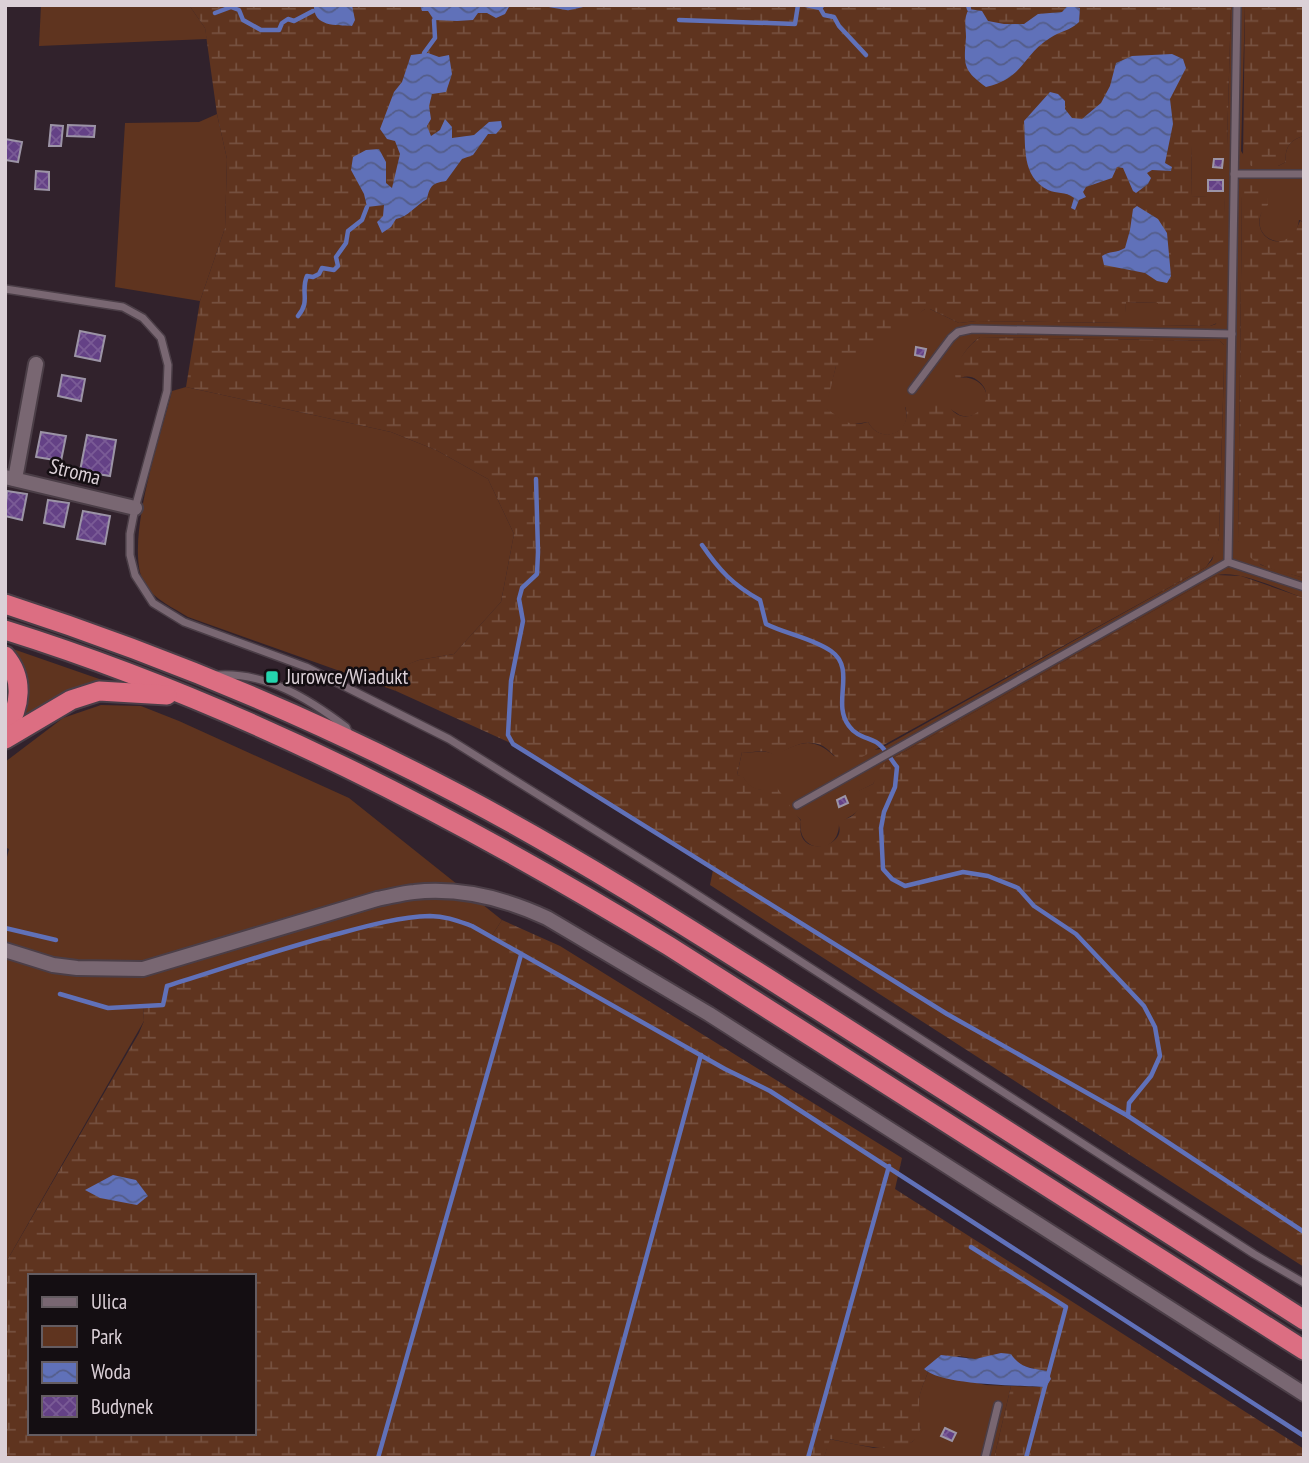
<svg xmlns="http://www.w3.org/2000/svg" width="1309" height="1463" font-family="'PT Sans Narrow',sans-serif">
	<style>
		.green { fill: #5f341f }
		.wetland { fill: url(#wetland-marsh); fill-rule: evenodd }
		.water { fill: url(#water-waves) }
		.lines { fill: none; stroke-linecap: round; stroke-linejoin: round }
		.stream { stroke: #6071b9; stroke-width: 4.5 }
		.building { fill: url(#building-cross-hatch); stroke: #9c94a6; stroke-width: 2 }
		.service-casing { stroke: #4b3e47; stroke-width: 10 }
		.minor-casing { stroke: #4b3e47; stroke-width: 18 }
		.trunk-casing { stroke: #4b3e47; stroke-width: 23 }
		.service { stroke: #796772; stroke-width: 7 }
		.minor { stroke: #796772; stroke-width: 14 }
		.trunk { stroke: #dc6e82; stroke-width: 19 }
		.poi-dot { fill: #24d5ae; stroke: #140e12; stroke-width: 2.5 }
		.labels { text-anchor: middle; stroke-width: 5; stroke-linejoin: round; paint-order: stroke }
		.street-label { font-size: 21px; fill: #dbd0d7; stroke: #140e12 }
		.poi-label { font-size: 21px; fill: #dbd0d7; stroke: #140e12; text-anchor: start }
	</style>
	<defs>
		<pattern id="wetland-marsh" width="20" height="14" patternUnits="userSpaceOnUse" patternTransform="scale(1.75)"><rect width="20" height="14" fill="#5f341f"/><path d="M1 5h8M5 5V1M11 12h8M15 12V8" fill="none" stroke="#75503f"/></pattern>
		<pattern id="water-waves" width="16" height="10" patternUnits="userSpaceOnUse" patternTransform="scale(1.75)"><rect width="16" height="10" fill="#6071b9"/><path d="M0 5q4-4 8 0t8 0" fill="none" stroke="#545d89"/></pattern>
		<pattern id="building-cross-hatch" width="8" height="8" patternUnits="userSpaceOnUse" patternTransform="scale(1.75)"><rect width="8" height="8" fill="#644186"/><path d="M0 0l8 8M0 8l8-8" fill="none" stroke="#7a5b96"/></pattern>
	</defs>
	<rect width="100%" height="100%" fill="#31222c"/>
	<g class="green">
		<path d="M41,5H189L205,28L207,39L39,46Z"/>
		<path d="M1231,5H1245L1241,151L1251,166H1278L1286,162C1284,149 1290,139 1304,136V222L1299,220C1295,257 1246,241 1263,209L1242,195L1238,541L1261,565L1304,578V598C1280,590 1241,570 1217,575L886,762L873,784L859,791C866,814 852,813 839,824C839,857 795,853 801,820L770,789C757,792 749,788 743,777L737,775L742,752C755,754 763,748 775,755C799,743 812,735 834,756L880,749L1206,567L1212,560L1219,538L1224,365V345L1220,341L980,337C967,346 955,363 956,379C977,371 999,396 979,412C974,416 969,417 963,416C957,415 954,410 949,409C936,405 918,407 905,407C914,433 881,446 868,422L848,425L825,408L836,366L925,309H930L959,323L976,321L1124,323L1126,302L1158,303L1159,325L1210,326L1216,324L1225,198L1191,196L1192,145L1227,144Z"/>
		<path d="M217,114L227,159L225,228L200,301L115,287L125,123L199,122Z"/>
		<path d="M186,387L391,432L436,450L488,479L514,534L501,602L454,654L419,660L387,673L396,691L188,617C174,608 155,600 145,585C122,547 161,435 172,391Z"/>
		<path d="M13,649L105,681C69,690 50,700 20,723C32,695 27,676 13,649Z"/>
		<path d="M101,705L141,706L179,721L349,798L502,920L491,937L163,1005H143L144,1021L5,1264V865L9,849L5,847V762L63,718Z"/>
		<path d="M928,1372L986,1385L1011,1386L994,1458H824L829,1439L874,1448L912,1442C926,1426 919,1424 919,1406C918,1394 924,1383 928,1372Z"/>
	</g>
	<g class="wetland">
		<path d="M189,5H1231L1227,145H1192L1191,196L1225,197L1222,310C1221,320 1219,323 1210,326L1158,325V303L1126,302L1125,323L976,321L959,323L930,309H925L848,368L836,366L826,408C841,419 849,428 868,422C881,446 914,432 905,406L947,403C965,437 1004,398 977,380C970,375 963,376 956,380C951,365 969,345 980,337L1220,341L1224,345V365L1219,538L1216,552L1206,567L862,757L840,760C834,756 829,750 823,746C805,737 790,748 775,756C763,747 755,754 742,752L737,775L743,776C750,790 762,793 775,785L801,821C793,863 855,846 836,820C854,821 864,808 858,791L873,784L880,768L886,762L1217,575L1241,576L1304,598V1267L710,885L713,870L513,744L396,691L387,672L419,660L454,654L501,602L514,534L488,479L436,450L391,432L186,387L200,301L225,228L227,159L217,114L205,28Z"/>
		<path d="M1245,5H1304V136C1290,139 1284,149 1286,162L1278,166H1251L1243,159Z"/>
		<path d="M1256,182H1266L1268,205C1241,229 1284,264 1300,221L1304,222V578C1278,570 1250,568 1238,541L1242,195L1244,188Z"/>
		<path d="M432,916L452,918L491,937L502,920L560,946L902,1158L895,1189L1304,1449V1458H994L1011,1386L1046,1387L1039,1370L987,1357L975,1359L959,1356L924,1369L928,1372C924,1383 919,1393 919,1404C919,1411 922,1418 921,1425C918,1463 852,1443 830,1439L824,1458H5V1264L139,1033L144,1021L143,1005H163L167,986C253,959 341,924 432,916ZM30,1276H254V1433H30Z"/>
	</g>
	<g class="water">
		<path d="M314,5H352L355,20L352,26C336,25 313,27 314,5Z"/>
		<path d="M420,5H510L505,14L496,18L487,13H478L473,20L457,21L434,20L428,11H422Z"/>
		<path d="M1068,5L1080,8L1079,22C1070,31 1060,31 1050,38C1021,56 1025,78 986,87C962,70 964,64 966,37C966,26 963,19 969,9L982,11L988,21L1004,24H1024L1038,14L1062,12Z"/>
		<path d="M428,53L439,57L449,55L452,74L446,92L432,94L429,106L431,119L427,126L431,136L440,130L445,119L452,127V138L474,135L489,122L501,121L502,127L496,134H488L473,155L462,159L446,181C433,183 430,185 427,199C416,205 408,217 396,219L391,227L382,233L377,222L383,216L384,205L367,207L364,194L351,170L353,157L366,150L379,149L386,162V183L392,188L400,154L395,141L387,139L380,129L394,92L402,82L411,55Z"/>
		<path d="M1172,54L1183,59L1186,68L1170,99L1173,124L1165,163L1172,167L1171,171L1152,170L1147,173L1151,178L1148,184L1136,193L1133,191L1123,168L1117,167L1112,178L1086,187L1083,192L1086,197L1079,200L1075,210L1071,208L1074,198C1065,191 1057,194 1048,190C1021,176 1026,147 1024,121L1050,92L1058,94L1065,101V109L1072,118L1082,119L1101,103L1110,86L1116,63L1132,56Z"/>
		<path d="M1137,206L1158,219L1167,233L1171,276L1167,283L1157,281L1145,273L1104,265L1102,256C1109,251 1117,253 1125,248L1130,230L1133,209Z"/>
		<path d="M113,1175L136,1180L148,1196L137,1205L100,1198L85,1190Z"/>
		<path d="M1001,1353L1011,1354C1021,1369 1032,1368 1048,1371L1051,1379L1046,1387C1019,1385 943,1386 924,1369L941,1355L975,1359Z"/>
	</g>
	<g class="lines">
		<g class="stream">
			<path d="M550,5L568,8L582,5"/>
			<path d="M806,5L820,8L823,5"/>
			<path d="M968,5L969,9"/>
			<path d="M820,8L824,15L834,17L839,26L866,55"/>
			<path d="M215,13L231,7L239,10L243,20L261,30H279L282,23L288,19L294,21L313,11"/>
			<path d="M679,20L795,24L798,5"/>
			<path d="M424,53L435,38L434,20"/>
			<path d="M298,316C311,301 300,292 307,276L313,277L319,274L322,268L334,270L338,266L336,257L346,243L348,231L362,220L367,207"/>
			<path d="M536,479L538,552L537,574L522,588L519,599L523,621L511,681L508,735L513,744L947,1014L1128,1116"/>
			<path d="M702,545C719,570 733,585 760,600L766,624C786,634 812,638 831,651C857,669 831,703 849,726C856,736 866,737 876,742C884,746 891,760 897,767L895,787L884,812L881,828L883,869L892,879L905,886L963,872L988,876L1018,888L1034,906L1076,934L1144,1006L1155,1027L1160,1056L1151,1076L1129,1103L1128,1116L1304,1232"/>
			<path d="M5,928L56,940"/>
			<path d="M60,994L108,1008L163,1005L167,986C225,968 282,948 341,933C370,925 400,917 430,916C446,916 458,921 472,926L725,1069L770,1091L1304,1436"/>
			<path d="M971,1247L1066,1307L1026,1458"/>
			<path d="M378,1458L521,955"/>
			<path d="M592,1458L701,1055"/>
			<path d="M808,1458L889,1166"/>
		</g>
	</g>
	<g class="building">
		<path d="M51,125L63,126L61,146H49Z"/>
		<path d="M68,125L95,126L94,137L67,136Z"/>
		<path d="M5,139L22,142L18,162L5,160Z"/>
		<path d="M1214,159H1223L1222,168L1213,167Z"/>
		<path d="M36,171L49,172V190L35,189Z"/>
		<rect x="1208" y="180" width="15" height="11"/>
		<path d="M80,331L105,336L100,361L75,356Z"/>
		<path d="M916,347L926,349L924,357L915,355Z"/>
		<path d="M62,375L85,379L81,401L58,396Z"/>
		<path d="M41,432L66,436L61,461L36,457Z"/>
		<path d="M87,435L116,440L110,476L80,471Z"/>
		<path d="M7,491L27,494L22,520L5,516Z"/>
		<path d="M48,500L69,503L64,527L44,523Z"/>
		<path d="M83,511L110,516L105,544L77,539Z"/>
		<path d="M845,796L848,803L839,807L837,800Z"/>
		<path d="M945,1428L956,1433L952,1441L941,1436Z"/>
	</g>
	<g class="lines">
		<g class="service-casing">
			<g id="service">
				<path d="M1234,174H1304"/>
				<path d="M5,289L123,307L143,318L161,338L168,365L167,391L135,508L130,534V555L135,575L153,603L184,622L306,667L449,739L673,879L1254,1254L1304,1283"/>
				<path d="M912,390L951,338L958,332L972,329L1232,334"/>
				<path d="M1228,562L1237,5"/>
				<path d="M218,675C266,672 309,699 346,727L349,734"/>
				<path d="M797,805L1228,562L1304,587"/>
				<path d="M985,1458L998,1405"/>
			</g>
		</g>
		<g class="minor-casing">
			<g id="minor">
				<path d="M5,477L135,508"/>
				<path d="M15,479L36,364"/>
				<path d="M5,950L53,965L77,968L143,969L377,899C389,897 402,893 414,892C461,887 506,899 547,918L709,1014L1304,1394"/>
			</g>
		</g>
		<g class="trunk-casing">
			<g id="trunk">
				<path d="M5,604C162,655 314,718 460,795C583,860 701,936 818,1010C981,1113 1142,1217 1304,1320"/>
				<path d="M5,630C241,704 459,818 669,946L1304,1350"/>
				<path d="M5,656C24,678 21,707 5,731"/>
				<path d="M5,739L71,700L99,691L167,695"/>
			</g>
		</g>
		<use href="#service" class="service"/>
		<use href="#minor" class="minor"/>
		<use href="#trunk" class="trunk"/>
	</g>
	<rect class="poi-dot" x="265" y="670" width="14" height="14" rx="3.5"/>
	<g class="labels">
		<g class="street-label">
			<text transform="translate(75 472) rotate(14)" y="7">Stroma</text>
		</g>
		<g class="poi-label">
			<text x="286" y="684">Jurowce/Wiadukt</text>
		</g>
	</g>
	<rect width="1309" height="1463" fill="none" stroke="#dbd0d7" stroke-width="14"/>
	<rect x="28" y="1274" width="228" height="161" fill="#140e12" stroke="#645c61" stroke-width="2"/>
	<rect x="42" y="1297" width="35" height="10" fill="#796772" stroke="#645c61" stroke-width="2"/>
	<text x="91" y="1309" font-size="21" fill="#dbd0d7">Ulica</text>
	<rect x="42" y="1326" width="35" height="21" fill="#5f341f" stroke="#645c61" stroke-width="2"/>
	<text x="91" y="1344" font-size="21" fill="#dbd0d7">Park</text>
	<rect x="42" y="1362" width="35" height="21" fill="url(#water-waves)" stroke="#645c61" stroke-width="2"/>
	<text x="91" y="1379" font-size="21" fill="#dbd0d7">Woda</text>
	<rect x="42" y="1396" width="35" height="21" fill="url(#building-cross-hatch)" stroke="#645c61" stroke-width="2"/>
	<text x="91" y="1414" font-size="21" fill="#dbd0d7">Budynek</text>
</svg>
